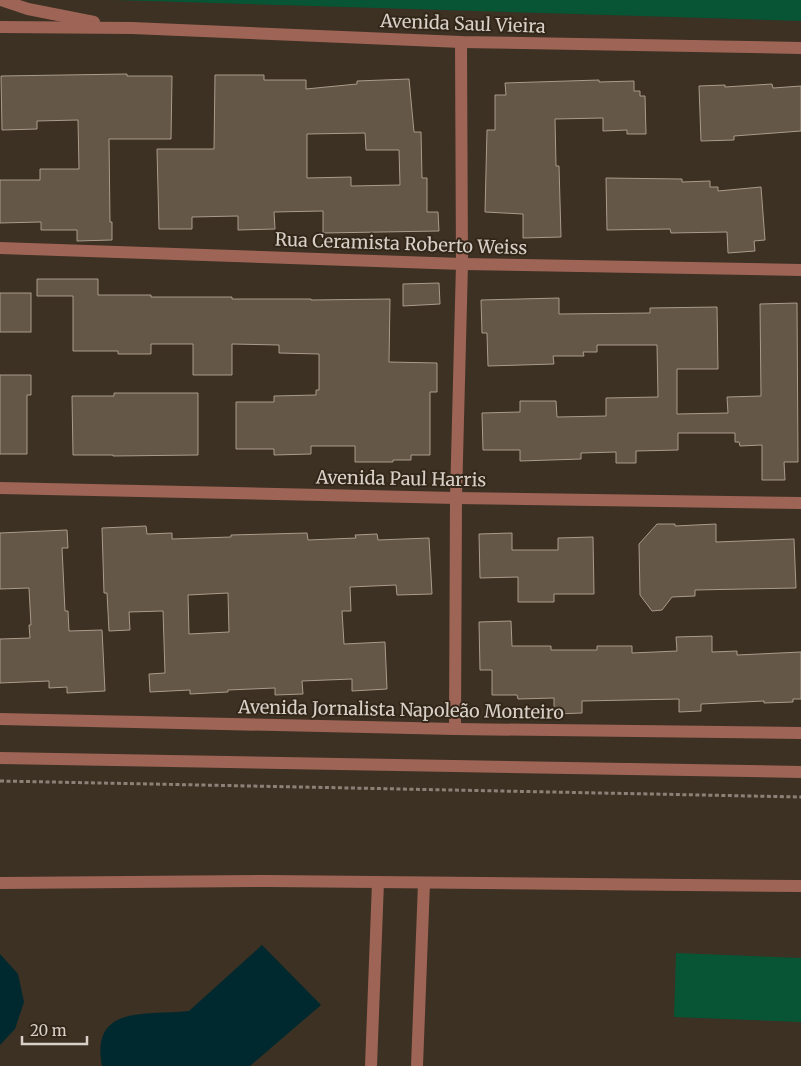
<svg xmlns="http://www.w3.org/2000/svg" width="801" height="1066" font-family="Merriweather,serif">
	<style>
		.green { fill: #075535 }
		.water { fill: #00292f }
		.building { fill: #645748; stroke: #aa9b8b; fill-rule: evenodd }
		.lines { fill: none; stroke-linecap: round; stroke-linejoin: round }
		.path { stroke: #8b8176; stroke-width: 3; stroke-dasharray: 4 2.5; stroke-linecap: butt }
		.minor { stroke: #9e6456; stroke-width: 12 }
		.labels { text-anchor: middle; stroke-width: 4; stroke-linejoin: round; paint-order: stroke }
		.street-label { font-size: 18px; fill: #d9d1c8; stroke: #322719 }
	</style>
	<rect width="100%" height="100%" fill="#3c3123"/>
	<g class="green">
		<path d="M115,0H801V21Z"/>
		<path d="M676,953L801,958V1022L674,1017Z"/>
	</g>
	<g class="water">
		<path d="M262,945L321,1005L250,1066H102C90,1003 149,1016 189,1011Z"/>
		<path d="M0,954L18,974L24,1002L15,1029L0,1045Z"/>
	</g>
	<g class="building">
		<path d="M127,74V76H172L171,139H109L110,222H112V240L77,241V230H41V222L0,223V180H40V169H79L78,120L37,121V129L2,130L1,76Z"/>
		<path d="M215,75H264V80H306V89L357,84V81L409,79L414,132H421L422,178H427V212H438L439,231L323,233V211L274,212L275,229L238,230V216L192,217V229H159L157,149H214ZM365,133L366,150H399L400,185L351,186V177L307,178V134Z"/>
		<path d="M599,80V82L634,81V91H640V96H645L646,134H627V130L603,131V118L555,119L556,166H559L561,237L523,238V214L485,212L487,130H495V95H506L505,83Z"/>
		<path d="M772,84L773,88L801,86V131L734,136V140L701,141L699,86L725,85V87Z"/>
		<path d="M606,178L682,179V182L710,181V187H718V191L761,187L765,240L754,241L755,251L728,253L727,232L671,233L670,229L607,230Z"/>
		<path d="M37,279H98V295H151V297H232V299H311V300L390,299L389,362L437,363V392H430V455H411V460H393V462H355V446H311V454L274,455V449H236V402H274V396L316,395V390H319V354L279,353V345L232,344V375H193V344H151V354H118V351H73V296H37Z"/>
		<path d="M439,283L440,304L403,306V284Z"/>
		<rect x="0" y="293" width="31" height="39"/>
		<path d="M559,298V314L650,313V308L717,307L718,369H677V414L728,413L727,397L761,396L760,304L797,303L798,462H784L785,480H762V445L740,446L739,442H735V433H678V450L636,451V463H616V452L581,453V459L520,461V450H483L482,413L520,412V401H556L557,417L606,416V398L658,397L657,345H597V352H583L584,356H553L554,364L488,366L487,333H482L481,300Z"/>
		<path d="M0,375H31V395H27V454H0Z"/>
		<path d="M114,393H198V455L113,456V455H73L72,396H114Z"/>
		<path d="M657,524H675V526L716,524V542L794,539L796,588L695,590V596L672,597L662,610L652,611L640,595L639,544Z"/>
		<path d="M146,526L147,534L172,533V539L231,537V535L307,533L308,540L356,538L355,535L377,534L378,540L429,538L432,594L397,595L396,585L350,587L351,611H342L344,644L385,642L387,689L352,691V679L302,681L303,694L275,695V688L228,690V692L190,694V690L150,692L149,674L165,673L163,611L129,612L130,630L109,631L107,593H104L102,528ZM228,593L229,632L189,634L188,595Z"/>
		<path d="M67,530L68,548H62L65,611H68L69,631L102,630L105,691L67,693V687L49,688V681L0,683V639L30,638L29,625H31L29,588L0,589V533Z"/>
		<path d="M512,533V550H558V538L593,537L594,594H554V602H518V577L480,578L479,534Z"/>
		<path d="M511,621L512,646H551V650H597V646H632V653L677,651L676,637L712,636V652L737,651V655L801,652V699H793V702L764,703V701L701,704V711L679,712V699L582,701V713L554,714V698L518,699L517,695H492V670H480L479,622Z"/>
	</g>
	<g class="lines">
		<path class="path" d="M0,781L801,797"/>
		<g class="minor">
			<path d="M1,0L28,9L94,22"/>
			<path d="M0,27L132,28L461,42L801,48"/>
			<path d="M0,248L462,264L801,270"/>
			<path d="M0,488L456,498L801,503"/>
			<path d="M0,719L455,729L801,733"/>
			<path d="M455,729L456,498L462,264L461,42"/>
			<path d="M0,758L801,772"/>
			<path d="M0,883L268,881L801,886"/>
			<path d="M371,1066L378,882"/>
			<path d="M417,1066L424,883"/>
		</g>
	</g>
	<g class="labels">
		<g class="street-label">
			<text transform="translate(463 24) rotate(2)" y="6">Avenida Saul Vieira</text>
			<text transform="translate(401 244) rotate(2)" y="6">Rua Ceramista Roberto Weiss</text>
			<text transform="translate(401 479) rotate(1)" y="6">Avenida Paul Harris</text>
			<text transform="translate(401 710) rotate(1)" y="6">Avenida Jornalista Napoleão Monteiro</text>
		</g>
	</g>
	<path d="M22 1036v8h65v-8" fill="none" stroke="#d9d1c8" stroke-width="2.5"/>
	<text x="30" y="1036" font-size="15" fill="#d9d1c8" stroke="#322719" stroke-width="4" paint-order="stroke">20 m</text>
</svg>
